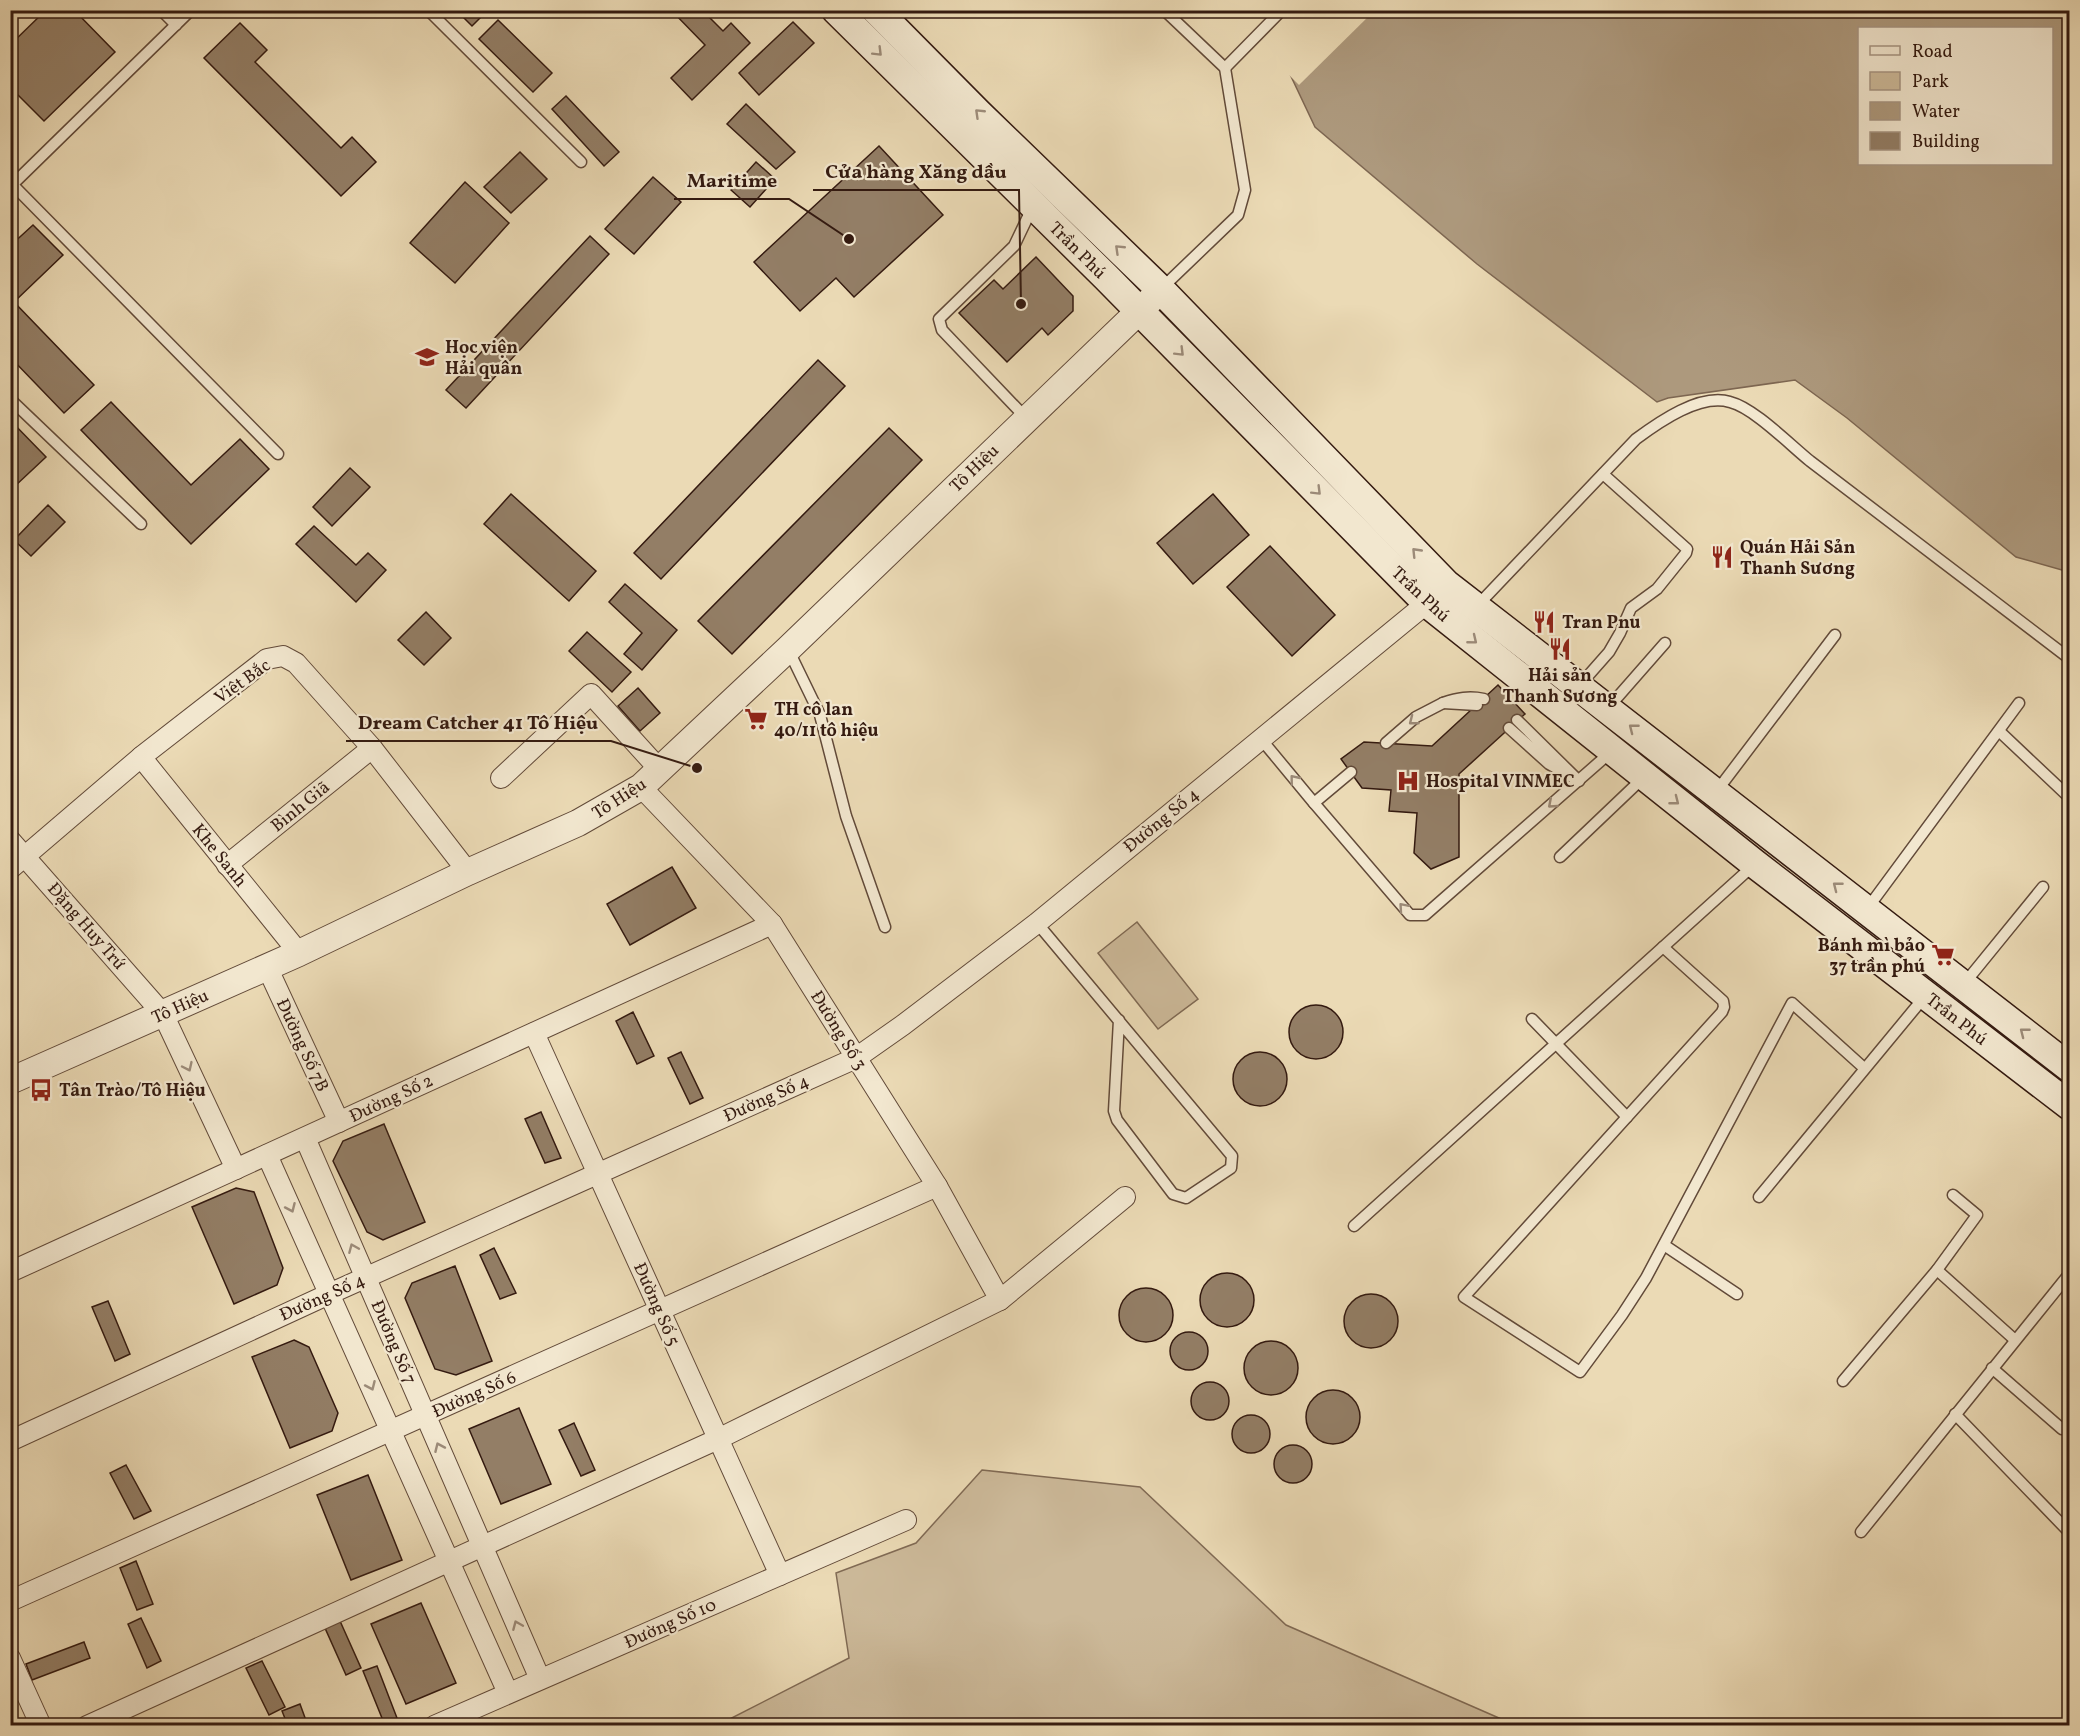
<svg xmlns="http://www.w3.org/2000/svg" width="2080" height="1736" font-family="Vollkorn,serif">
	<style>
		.green { fill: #ccb999; stroke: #806a54; stroke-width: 1.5 }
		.water { fill: #ad997d; stroke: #7d6651; stroke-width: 1.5; fill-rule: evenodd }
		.pier { fill: #ebdab5 }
		.building { fill: #937e66; stroke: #341a10; stroke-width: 1.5 }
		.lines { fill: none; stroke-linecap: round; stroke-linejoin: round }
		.service-casing { stroke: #624a39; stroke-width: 13 }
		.minor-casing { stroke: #624a39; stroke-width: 22 }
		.tertiary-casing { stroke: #624a39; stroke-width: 28 }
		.secondary-casing { stroke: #341a10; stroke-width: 31 }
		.service { stroke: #f2e7cf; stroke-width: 10 }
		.minor { stroke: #f2e7cf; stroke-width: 20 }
		.tertiary { stroke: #f2e7cf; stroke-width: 26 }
		.secondary { stroke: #f2e7cf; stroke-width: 28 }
		.oneway { stroke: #9c8b79 }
		.labels { text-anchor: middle; stroke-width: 4.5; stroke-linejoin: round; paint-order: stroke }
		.street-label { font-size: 18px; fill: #341a10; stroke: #f2e7cf }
		.poi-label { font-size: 18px; font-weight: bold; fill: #341a10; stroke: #f2e7cf; text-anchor: start }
		.leader { fill: none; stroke: #341a10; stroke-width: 2 }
		.callout-dot { fill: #341a10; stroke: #f2e7cf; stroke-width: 2 }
		.callout-label { font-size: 20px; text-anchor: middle; font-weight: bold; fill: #341a10; stroke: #f2e7cf; stroke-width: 4.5; stroke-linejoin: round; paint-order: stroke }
	</style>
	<rect width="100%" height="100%" fill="#ebdab5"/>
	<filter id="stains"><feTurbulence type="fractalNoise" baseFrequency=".00333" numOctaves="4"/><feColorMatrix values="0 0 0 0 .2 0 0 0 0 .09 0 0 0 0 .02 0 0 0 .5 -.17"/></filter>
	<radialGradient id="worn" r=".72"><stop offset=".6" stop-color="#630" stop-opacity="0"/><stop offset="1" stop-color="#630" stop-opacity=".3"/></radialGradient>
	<g class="green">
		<path d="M1137,922L1198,999L1158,1029L1098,953Z"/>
		<path d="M982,1470L1140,1487L1286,1625L1515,1725H718L849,1658L836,1573L916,1543Z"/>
	</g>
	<path class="water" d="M1260,11H2069V572L2016,557L1847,418L1795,380L1668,398L1657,402L1477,264L1315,127ZM1860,28H2052V164H1860Z"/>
	<path class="pier" d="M1257,10L1374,11L1299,85L1286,72Z"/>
	<g class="building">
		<path d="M46,10H74L115,52L44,121L10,87V45Z"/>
		<path d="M456,10H488L472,26Z"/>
		<path d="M671,10H702L723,31L731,23L750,43L692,100L671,78L705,45Z"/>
		<path d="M498,20L552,73L533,92L479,39Z"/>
		<path d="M793,22L814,43L759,95L739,73Z"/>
		<path d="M240,23L267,50L255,62L341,148L352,137L376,162L341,196L204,58Z"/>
		<path d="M566,96L619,152L604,166L552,109Z"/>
		<path d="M746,104L795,152L776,169L727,124Z"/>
		<path d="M879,146L943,215L854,297L836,278L800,311L754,262Z"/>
		<path d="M520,152L547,179L511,213L484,187Z"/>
		<path d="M756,162L775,179L750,207L731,190Z"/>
		<path d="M653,177L681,202L634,254L605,229Z"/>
		<path d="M465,182L509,223L455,283L410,243Z"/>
		<path d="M33,225L63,255L14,302L94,385L64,413L10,357V246Z"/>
		<path d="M590,236L609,254L466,408L446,390Z"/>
		<path d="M1036,257L1073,296V311L1048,335L1042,328L1007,362L959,313L994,280L1003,289Z"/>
		<path d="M818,360L845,386L661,579L634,553Z"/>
		<path d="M111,402L191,485L240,439L269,469L191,544L81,430Z"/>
		<path d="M10,420L46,457L15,486L10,481Z"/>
		<path d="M889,428L922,460L732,654L698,621Z"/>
		<path d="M350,468L370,487L332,526L313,507Z"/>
		<path d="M511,494L596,571L569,601L484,524Z"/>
		<path d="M1213,494L1249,535L1193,584L1157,543Z"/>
		<path d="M48,505L65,522L31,556L14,540Z"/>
		<path d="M314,526L356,565L368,553L386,570L356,602L296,544Z"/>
		<path d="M1270,546L1335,615L1292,656L1227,587Z"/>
		<path d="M625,584L677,630L642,670L624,654L642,633L609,602Z"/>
		<path d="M426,612L451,638L424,665L398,640Z"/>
		<path d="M587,632L631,672L612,692L569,651Z"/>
		<path d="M1498,685L1525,714L1459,774V857L1431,869L1414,853L1417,813L1389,811L1391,790L1362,788L1341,759L1364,742L1432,746Z"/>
		<path d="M638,688L660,713L640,731L618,706Z"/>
		<path d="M672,867L696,908L630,945L607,904Z"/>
		<circle cx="1316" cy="1032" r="27"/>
		<path d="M633,1012L654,1056L637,1064L616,1021Z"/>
		<path d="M681,1052L703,1098L690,1104L668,1058Z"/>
		<circle cx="1260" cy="1079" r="27"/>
		<path d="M541,1112L561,1158L545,1163L525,1119Z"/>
		<path d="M384,1124L425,1222L383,1240L367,1232L333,1161L343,1141Z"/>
		<path d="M236,1188L254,1192L283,1268L277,1285L234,1304L192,1207Z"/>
		<path d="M494,1248L516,1293L500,1299L480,1255Z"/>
		<path d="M455,1266L492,1361L456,1375L435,1369L405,1298L412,1283Z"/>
		<circle cx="1227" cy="1300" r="27"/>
		<circle cx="1146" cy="1315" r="27"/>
		<circle cx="1371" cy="1321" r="27"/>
		<path d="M108,1301L130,1354L115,1361L92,1307Z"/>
		<circle cx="1189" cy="1351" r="19"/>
		<path d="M294,1340L309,1347L338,1413L332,1431L290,1448L252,1357Z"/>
		<circle cx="1271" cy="1368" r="27"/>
		<circle cx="1210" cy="1401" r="19"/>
		<circle cx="1333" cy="1417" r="27"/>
		<path d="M519,1408L551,1484L501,1504L469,1429Z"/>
		<circle cx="1251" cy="1434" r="19"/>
		<path d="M574,1423L595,1470L581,1476L559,1430Z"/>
		<circle cx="1293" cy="1464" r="19"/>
		<path d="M126,1465L151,1511L134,1519L110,1473Z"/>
		<path d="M368,1475L402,1560L351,1580L317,1495Z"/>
		<path d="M136,1561L153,1604L137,1610L120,1568Z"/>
		<path d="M421,1603L456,1683L406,1704L371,1624Z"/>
		<path d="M141,1618L161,1661L147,1668L128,1624Z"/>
		<path d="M340,1621L361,1668L346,1675L325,1628Z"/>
		<path d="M84,1642L90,1658L32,1680L26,1664Z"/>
		<path d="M262,1661L285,1707L269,1715L246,1668Z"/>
		<path d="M377,1666L397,1718L384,1723L363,1671Z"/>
		<path d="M300,1704L308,1726H288L282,1711Z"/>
	</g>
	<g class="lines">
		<g class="service-casing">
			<g id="service">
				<path d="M161,10L176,25"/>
				<path d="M428,10L581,162"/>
				<path d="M1225,68L1282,10"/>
				<path d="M10,182L278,454"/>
				<path d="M10,187L191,10"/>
				<path d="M1162,288L1238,215L1245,190L1225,68L1164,10"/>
				<path d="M10,399L141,524"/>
				<path d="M1026,418L942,330L939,319L1014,246L1033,206"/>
				<path d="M1477,606L1636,439C1659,422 1700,393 1730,402C1754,408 1789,444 1810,461C1896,527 1983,593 2070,659"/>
				<path d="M788,649L820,715L846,816L885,927"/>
				<path d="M1579,686L1609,652L1620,633L1631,608L1657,589L1686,553L1687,549L1603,474"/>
				<path d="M1477,705L1443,703C1458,698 1469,696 1484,699"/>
				<path d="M1608,708L1665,643"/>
				<path d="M1509,728L1549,764L1579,781L1517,720"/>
				<path d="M1999,731L2070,798"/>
				<path d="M1261,739L1314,803L1351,772"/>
				<path d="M1386,743L1416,717L1443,703"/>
				<path d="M1716,792L1835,635"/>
				<path d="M1314,803L1410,915H1425L1612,751"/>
				<path d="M1560,857L1644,777"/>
				<path d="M1867,909L2019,703"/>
				<path d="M1037,923L1232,1156L1231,1168L1186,1198L1173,1194L1117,1120L1114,1111L1119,1020"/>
				<path d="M1663,947L1723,1001L1724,1007L1722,1012L1464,1297L1580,1372L1622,1315L1646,1278L1792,1003L1864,1068"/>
				<path d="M1964,984L2043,887"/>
				<path d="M1532,1019L1627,1117"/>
				<path d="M1759,1197L1926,995"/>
				<path d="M1354,1226L1755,864"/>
				<path d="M1664,1245L1737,1294"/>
				<path d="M1937,1270L2015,1340"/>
				<path d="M1992,1368L2062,1429"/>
				<path d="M1843,1381L1937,1270L1977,1215L1953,1195"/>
				<path d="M1955,1414L2070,1533"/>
				<path d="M1861,1532L2070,1273"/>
			</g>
		</g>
		<g class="minor-casing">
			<g id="minor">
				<path d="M141,757L299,953"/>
				<path d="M501,778L591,694L660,770"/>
				<path d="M641,787L772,924L937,1186L1000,1300"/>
				<path d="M10,840L163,1014L236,1169"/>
				<path d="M227,865L372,748"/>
				<path d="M10,869L141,757L267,659L283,656L296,663L372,748L468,872"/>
				<path d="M267,967L339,1122"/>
				<path d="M534,1033L780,1575"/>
				<path d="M305,1138L540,1679"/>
				<path d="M267,1155L508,1693"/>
				<path d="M10,1272L772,924"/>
				<path d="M10,1441L329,1294L856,1058L903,1025L1037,923L1427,603"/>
				<path d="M10,1601L937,1186"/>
				<path d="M10,1658L41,1726"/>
				<path d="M87,1726L718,1439L1000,1300L1125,1197"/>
				<path d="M434,1726L906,1520"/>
			</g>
		</g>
		<g class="tertiary-casing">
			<path id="tertiary" d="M10,1081L299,953L468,872L578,823L641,787L788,649L1161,290"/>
		</g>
		<g class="secondary-casing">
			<g id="secondary">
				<path d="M836,10L1106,277L1427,603L1755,864L2070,1106"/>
				<path d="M876,10L978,113L1161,290L1446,584L2070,1068"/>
			</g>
		</g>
		<use href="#service" class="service"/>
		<use href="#minor" class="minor"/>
		<use href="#tertiary" class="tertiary"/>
		<use href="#secondary" class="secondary"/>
	</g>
	<defs><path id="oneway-chevron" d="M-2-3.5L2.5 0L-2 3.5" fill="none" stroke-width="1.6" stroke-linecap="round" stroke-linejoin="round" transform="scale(1.5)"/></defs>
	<g class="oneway">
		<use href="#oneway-chevron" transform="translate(878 52) rotate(45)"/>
		<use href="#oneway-chevron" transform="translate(979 113) rotate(-136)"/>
		<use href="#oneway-chevron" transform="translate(1119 249) rotate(-136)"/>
		<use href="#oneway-chevron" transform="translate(1180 352) rotate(45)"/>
		<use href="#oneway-chevron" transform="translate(1317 491) rotate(45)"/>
		<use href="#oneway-chevron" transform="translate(1416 552) rotate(-134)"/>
		<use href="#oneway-chevron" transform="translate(1473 640) rotate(39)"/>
		<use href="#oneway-chevron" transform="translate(1413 721) rotate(142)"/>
		<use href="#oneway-chevron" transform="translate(1633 728) rotate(-142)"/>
		<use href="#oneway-chevron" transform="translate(1294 779) rotate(-129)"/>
		<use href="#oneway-chevron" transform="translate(1675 801) rotate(38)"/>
		<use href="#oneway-chevron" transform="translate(1552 804) rotate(139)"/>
		<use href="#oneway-chevron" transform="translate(1837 886) rotate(-142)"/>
		<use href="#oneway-chevron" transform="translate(1403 907) rotate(-131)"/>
		<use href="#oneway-chevron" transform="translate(2024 1032) rotate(-142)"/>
		<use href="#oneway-chevron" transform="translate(188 1067) rotate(65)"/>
		<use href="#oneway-chevron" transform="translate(291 1208) rotate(66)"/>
		<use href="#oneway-chevron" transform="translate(353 1248) rotate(-113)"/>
		<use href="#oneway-chevron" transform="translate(371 1386) rotate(66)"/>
		<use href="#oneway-chevron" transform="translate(439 1447) rotate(-114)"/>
		<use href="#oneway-chevron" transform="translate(517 1625) rotate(-113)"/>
	</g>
	<defs>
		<g id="university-bare" transform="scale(1.8)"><path d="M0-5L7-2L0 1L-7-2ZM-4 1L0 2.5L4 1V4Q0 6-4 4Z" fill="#8f2418" stroke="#f2e7cf" stroke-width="2.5" paint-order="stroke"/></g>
		<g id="restaurant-bare" transform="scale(1.8)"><path d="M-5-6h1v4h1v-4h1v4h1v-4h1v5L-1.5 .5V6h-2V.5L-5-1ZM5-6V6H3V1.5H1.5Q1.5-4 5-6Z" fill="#8f2418" stroke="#f2e7cf" stroke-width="2.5" paint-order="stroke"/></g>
		<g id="supermarket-bare" transform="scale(1.8)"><path d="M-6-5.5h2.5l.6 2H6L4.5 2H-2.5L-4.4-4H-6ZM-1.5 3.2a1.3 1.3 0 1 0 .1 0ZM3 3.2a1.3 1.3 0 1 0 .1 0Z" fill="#8f2418" stroke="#f2e7cf" stroke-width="2.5" paint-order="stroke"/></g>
		<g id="hospital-bare" transform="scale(1.8)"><path d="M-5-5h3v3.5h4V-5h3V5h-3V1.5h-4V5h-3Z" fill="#8f2418" stroke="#f2e7cf" stroke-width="2.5" paint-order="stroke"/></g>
		<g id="bus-bare" transform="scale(1.8)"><path d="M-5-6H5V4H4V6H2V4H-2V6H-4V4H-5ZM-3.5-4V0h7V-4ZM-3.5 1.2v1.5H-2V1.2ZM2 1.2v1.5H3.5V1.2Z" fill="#8f2418" stroke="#f2e7cf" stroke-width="2.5" paint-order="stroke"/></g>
	</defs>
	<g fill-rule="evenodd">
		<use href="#university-bare" x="427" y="357"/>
		<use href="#restaurant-bare" x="1722" y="557"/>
		<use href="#restaurant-bare" x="1544" y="622"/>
		<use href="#restaurant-bare" x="1560" y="649"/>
		<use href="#supermarket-bare" x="756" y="719"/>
		<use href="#hospital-bare" x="1408" y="781"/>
		<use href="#supermarket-bare" x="1943" y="955"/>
		<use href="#bus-bare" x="41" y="1090"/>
	</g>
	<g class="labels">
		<g class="street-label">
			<text transform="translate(1078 250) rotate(45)" y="6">Trần Phú</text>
			<text transform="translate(974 468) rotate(-44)" y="6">Tô Hiệu</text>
			<text transform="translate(1421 594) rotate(43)" y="6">Trần Phú</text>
			<text transform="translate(242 681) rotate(-35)" y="6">Việt Bắc</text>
			<text transform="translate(619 798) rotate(-33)" y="6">Tô Hiệu</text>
			<text transform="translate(300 806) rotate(-39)" y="6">Bình Giã</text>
			<text transform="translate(1161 820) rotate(-39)" y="6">Đường Số 4</text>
			<text transform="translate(220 855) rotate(51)" y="6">Khe Sanh</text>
			<text transform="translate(87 926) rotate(49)" y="6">Đặng Huy Trứ</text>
			<text transform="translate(180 1006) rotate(-24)" y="6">Tô Hiệu</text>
			<text transform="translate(1957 1019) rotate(38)" y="6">Trần Phú</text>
			<text transform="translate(839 1030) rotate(58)" y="6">Đường Số 3</text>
			<text transform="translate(303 1045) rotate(65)" y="6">Đường Số 7B</text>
			<text transform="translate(391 1098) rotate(-25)" y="6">Đường Số 2</text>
			<text transform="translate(766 1098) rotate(-24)" y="6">Đường Số 4</text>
			<text transform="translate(322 1297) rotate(-24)" y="6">Đường Số 4</text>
			<text transform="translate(657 1304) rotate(66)" y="6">Đường Số 5</text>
			<text transform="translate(394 1342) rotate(67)" y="6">Đường Số 7</text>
			<text transform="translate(474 1394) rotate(-24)" y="6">Đường Số 6</text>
			<text transform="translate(670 1623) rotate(-24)" y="6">Đường Số 10</text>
		</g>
		<g class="poi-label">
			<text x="445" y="353">Học viện<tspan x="445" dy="21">Hải quân</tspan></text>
			<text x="1740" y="553">Quán Hải Sản<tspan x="1740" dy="21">Thanh Sương</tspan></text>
			<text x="1562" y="628">Tran Pnu</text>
			<text x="1560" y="681" text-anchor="middle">Hải sản<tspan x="1560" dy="21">Thanh Sương</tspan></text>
			<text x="774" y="715">TH cô lan<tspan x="774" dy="21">40/11 tô hiệu</tspan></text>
			<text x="1426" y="787">Hospital VINMEC</text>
			<text x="1925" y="951" text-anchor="end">Bánh mì bảo<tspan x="1925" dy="21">37 trần phú</tspan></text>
			<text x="59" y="1096">Tân Trào/Tô Hiệu</text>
		</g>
	</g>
	<path class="leader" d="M1021 304L1019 190H813M849 239L789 199H674M697 768L611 741H346"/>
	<g class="callout-dot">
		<circle cx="1021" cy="304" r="6"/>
		<circle cx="849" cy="239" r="6"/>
		<circle cx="697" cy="768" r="6"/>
	</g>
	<g class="callout-label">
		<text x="916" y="178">Cửa hàng Xăng dầu</text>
		<text x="732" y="187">Maritime</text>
		<text x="478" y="729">Dream Catcher 41 Tô Hiệu</text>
	</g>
	<rect width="2080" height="1736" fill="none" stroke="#ebdab5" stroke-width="36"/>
	<rect x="12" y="12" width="2056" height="1712" fill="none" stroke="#341a10" stroke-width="3"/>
	<rect x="18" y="18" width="2044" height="1700" fill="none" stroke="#341a10" stroke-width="1.5"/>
	<rect x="1858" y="27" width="195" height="138" fill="#f2e7cf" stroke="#a69583" stroke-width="1.5"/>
	<rect x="1870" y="46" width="30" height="9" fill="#f2e7cf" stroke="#a69583" stroke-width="1.5"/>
	<text x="1912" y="57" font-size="18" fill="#341a10">Road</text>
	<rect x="1870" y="72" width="30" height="18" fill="#ccb999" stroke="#a69583" stroke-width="1.5"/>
	<text x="1912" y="87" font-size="18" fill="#341a10">Park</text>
	<rect x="1870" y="102" width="30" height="18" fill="#ad997d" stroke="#a69583" stroke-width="1.5"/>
	<text x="1912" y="117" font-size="18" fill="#341a10">Water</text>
	<rect x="1870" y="132" width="30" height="18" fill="#937e66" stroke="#a69583" stroke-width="1.5"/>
	<text x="1912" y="147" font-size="18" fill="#341a10">Building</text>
	<rect width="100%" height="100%" filter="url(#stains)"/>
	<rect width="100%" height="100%" fill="url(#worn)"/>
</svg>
